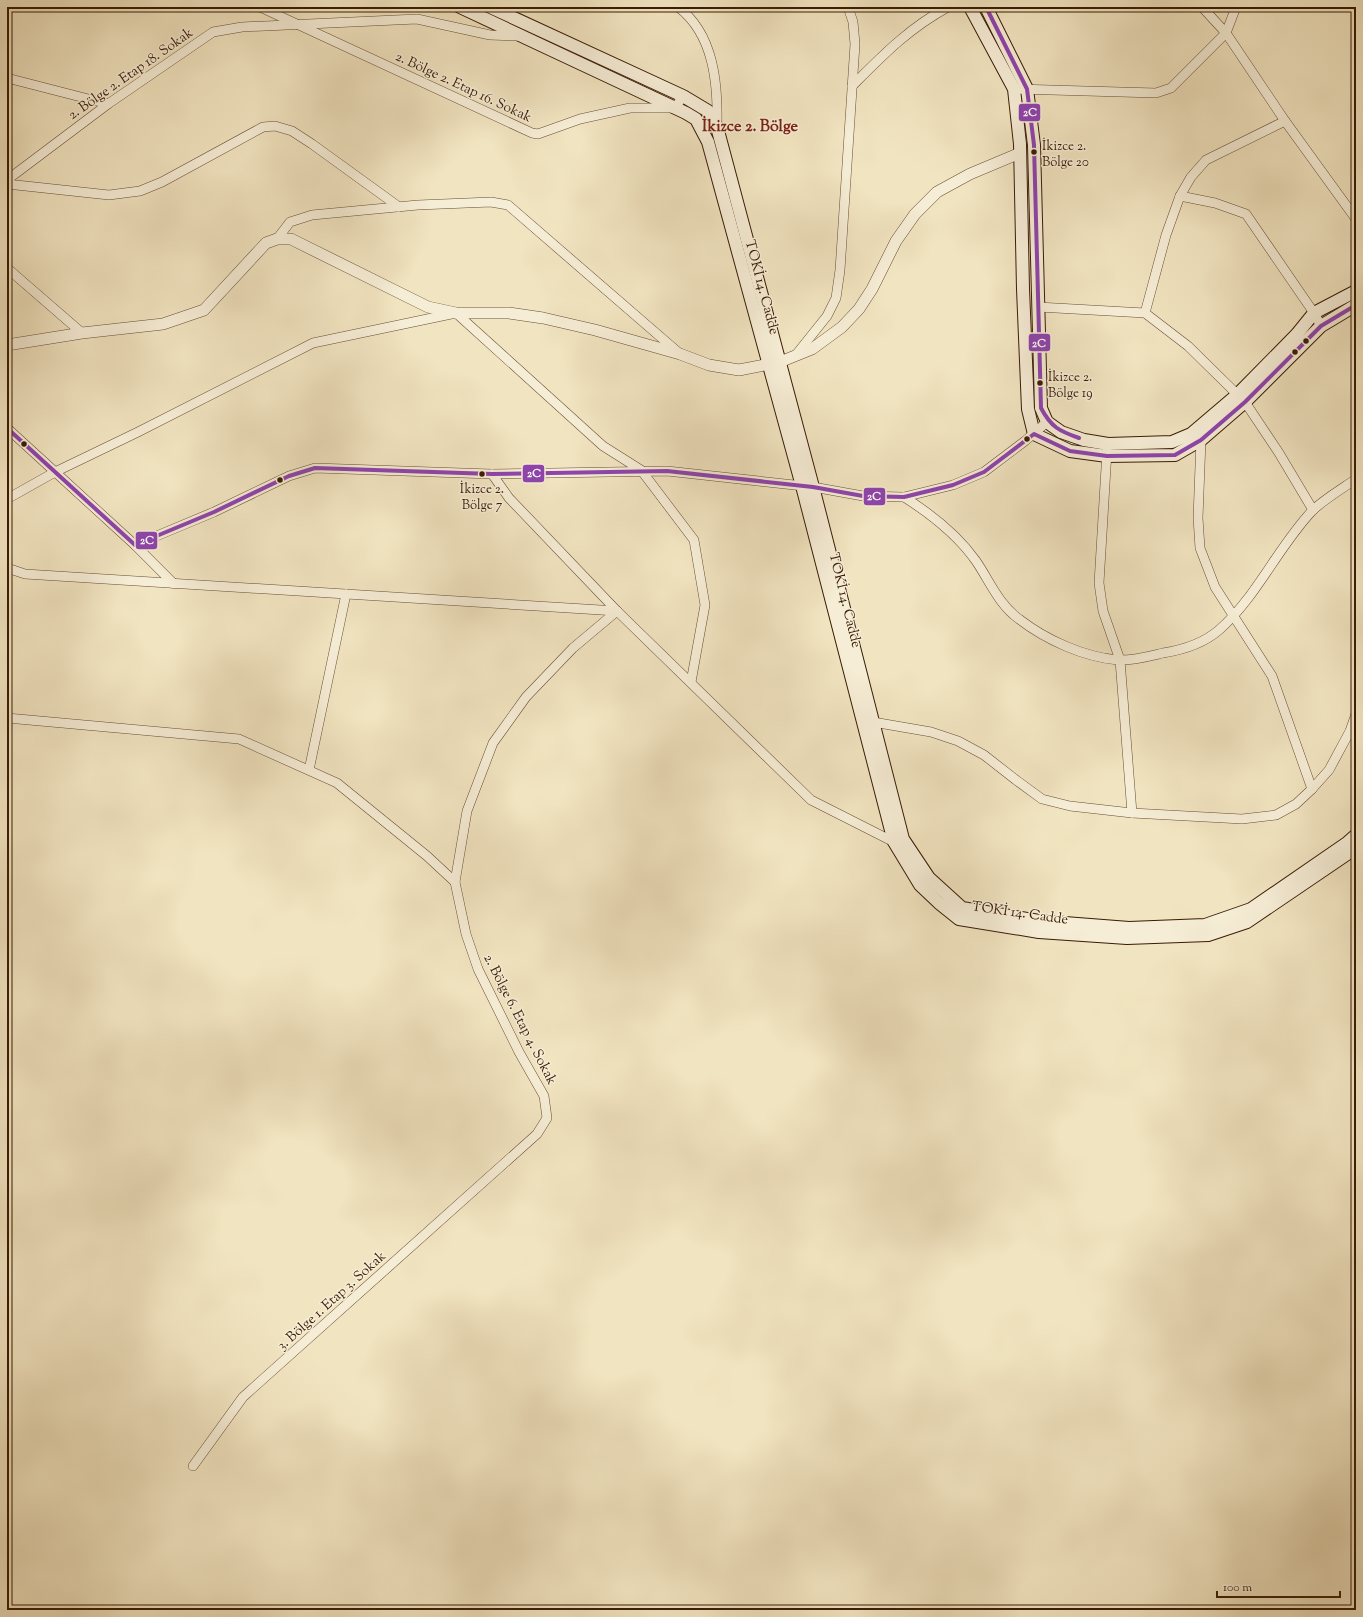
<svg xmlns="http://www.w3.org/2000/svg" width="1363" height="1617" font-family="'Sorts Mill Goudy',serif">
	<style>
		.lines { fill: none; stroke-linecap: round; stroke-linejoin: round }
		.minor-casing { stroke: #674d33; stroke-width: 10 }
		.tertiary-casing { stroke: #674d33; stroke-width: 12 }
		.secondary-casing { stroke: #391b04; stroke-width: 14 }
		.minor { stroke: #f6edd6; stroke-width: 9 }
		.tertiary { stroke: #f6edd6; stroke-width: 11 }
		.secondary { stroke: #f6edd6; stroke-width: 12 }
		.bus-1-casing { stroke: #f6edd6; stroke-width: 7 }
		.bus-1 { stroke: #8e44ad; stroke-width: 4 }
		.bus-dot { fill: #391b04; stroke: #f6edd6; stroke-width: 1.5 }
		.labels { text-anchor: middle; stroke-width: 3; stroke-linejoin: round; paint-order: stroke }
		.bus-label { font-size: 13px; fill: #391b04; stroke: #f6edd6; text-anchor: start }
		.street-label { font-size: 14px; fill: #391b04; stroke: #f6edd6 }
		.quarter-label { font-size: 16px; font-weight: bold; fill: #7a1f14; stroke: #f6edd6 }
		.line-badge { stroke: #f6edd6; stroke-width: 1.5 }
		.badge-label { font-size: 11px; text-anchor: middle; font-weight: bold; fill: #fff }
	</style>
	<rect width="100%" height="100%" fill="#f1e4c0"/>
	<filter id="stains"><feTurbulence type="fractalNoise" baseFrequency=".005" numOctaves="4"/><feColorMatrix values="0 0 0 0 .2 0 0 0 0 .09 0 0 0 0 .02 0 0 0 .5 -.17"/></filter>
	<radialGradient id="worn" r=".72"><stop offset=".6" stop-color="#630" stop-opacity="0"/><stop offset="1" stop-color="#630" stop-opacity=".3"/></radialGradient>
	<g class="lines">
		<g class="minor-casing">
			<g id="minor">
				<path d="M260,7L532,133L538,134L580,119L630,108H675L683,96"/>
				<path d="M678,7C714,34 718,84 717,126"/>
				<path d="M1202,7L1226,33L1285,121L1356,219"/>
				<path d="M7,78L108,104"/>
				<path d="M852,86C883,55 909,28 948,7"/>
				<path d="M1014,89L1156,93L1171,88L1226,33L1236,7"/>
				<path d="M7,180L108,104L213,32L242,27L417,19L490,35L517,36"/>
				<path d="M7,184L109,195L140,191L162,182L263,127L275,126L292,131L312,144L399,207"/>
				<path d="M1180,196L1215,203L1246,214L1314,313L1321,326"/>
				<path d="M277,239L290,222L312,215L418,205L491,202L508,205L679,353"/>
				<path d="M7,268L82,333"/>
				<path d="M1038,307L1145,313L1188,346L1245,402L1279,453L1313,510"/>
				<path d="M1145,313L1166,235L1180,196L1191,177L1206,160L1285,121"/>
				<path d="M795,356L827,316L836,298L840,270L855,44L853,22L848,7"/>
				<path d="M7,428L135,545L174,584"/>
				<path d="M1201,440L1198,518L1200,548L1215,587L1272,676L1312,789"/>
				<path d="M1107,451L1099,583L1103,611L1120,660L1132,813"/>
				<path d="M492,474L509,498L617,611L811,800L894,842"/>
				<path d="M904,497C931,514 957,534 976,561C989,580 999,605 1019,619C1046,640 1084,657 1118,660C1132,661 1150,656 1163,653C1182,650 1204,643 1219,630C1256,598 1278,547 1312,511C1323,500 1343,488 1356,479"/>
				<path d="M7,499L55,472L138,432L313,343L456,313L603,446L641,470L694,540L705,605L691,682"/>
				<path d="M135,545L214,512L289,476L315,468L492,474L667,471L813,487L863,496L904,497L953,485L984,472L1025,441L1047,422"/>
				<path d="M7,568L25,574L617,611"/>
				<path d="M7,718L239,739L337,783L427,856L455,882"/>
				<path d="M873,722L931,732L958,741L984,755L1016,780L1042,799L1070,806L1132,813L1242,819L1276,815L1296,804L1312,789L1329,770L1350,731L1356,714"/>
				<path d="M309,770L346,594"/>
				<path d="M193,1466L243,1397L537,1134L547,1118L544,1096L519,1052L478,969L466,934L455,882L467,811L493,743L526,697L573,648L617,611"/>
			</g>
		</g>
		<g class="tertiary-casing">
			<path id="tertiary" d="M7,345L82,333L163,324L204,310L266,243L277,239H291L428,307L456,313H509L543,318L595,330L680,354L709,365L739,370L780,362L812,349L842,327L859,309L872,289L896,241L915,214L937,192L970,174L1020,153"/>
		</g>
		<g class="secondary-casing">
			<g id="secondary">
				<path d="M460,7L686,113L696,119L708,142L802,486L894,842L920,885L939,903L959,919L1039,932L1127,938L1208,935L1247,922L1356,848"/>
				<path d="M490,7L683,96L708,111L717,127L813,487L903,839L929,878L962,908L1039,921L1129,928L1205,925L1251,909L1347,843L1356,835"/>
				<path d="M970,7L1014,89L1020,144L1023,289L1028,409L1034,434L1070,451L1107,456L1175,455L1201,440L1245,402L1321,326L1356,305"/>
				<path d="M986,7L1027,89L1034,145L1041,408L1047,422L1061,432L1084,440L1108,444L1172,442L1191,434L1238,394L1297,334L1314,313L1356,291"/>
			</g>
		</g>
		<use href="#minor" class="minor"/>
		<use href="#tertiary" class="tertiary"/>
		<use href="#secondary" class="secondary"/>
		<g class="bus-1-casing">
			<g id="bus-1">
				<path d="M986,7L1027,89L1034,145L1041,408C1051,427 1059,431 1079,438"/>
				<path d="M7,428L135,545L214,512L289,476L315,468L492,474L667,471L813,487L863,496L904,497L953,485L984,472L1034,434L1070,451L1107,456L1175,455L1201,440L1245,402L1321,326L1356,305"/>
			</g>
		</g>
		<use href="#bus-1" class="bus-1"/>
	</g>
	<g class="bus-dot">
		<circle cx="1034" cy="152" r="3.5"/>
		<circle cx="1306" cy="341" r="3.5"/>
		<circle cx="1295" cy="352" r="3.5"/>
		<circle cx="1040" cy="383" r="3.5"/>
		<circle cx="1027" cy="439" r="3.5"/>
		<circle cx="24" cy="444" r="3.5"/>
		<circle cx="482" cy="474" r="3.5"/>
		<circle cx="280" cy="480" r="3.5"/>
	</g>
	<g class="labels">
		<g class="bus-label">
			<text x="1042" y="150">İkizce 2.<tspan x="1042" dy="16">Bölge 20</tspan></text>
			<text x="1048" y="381">İkizce 2.<tspan x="1048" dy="16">Bölge 19</tspan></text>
			<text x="482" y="493" text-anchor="middle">İkizce 2.<tspan x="482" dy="16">Bölge 7</tspan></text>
		</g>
		<g class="street-label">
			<text transform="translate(130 73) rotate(-35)" y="5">2. Bölge 2. Etap 18. Sokak</text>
			<text transform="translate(464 86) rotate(25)" y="5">2. Bölge 2. Etap 16. Sokak</text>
			<text transform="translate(763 287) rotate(75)" y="5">TOKİ 14. Cadde</text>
			<text transform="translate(846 600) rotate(76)" y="5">TOKİ 14. Cadde</text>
			<text transform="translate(1020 912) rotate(8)" y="5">TOKİ 14. Cadde</text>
			<text transform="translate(521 1019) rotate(63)" y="5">2. Bölge 6. Etap 4. Sokak</text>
			<text transform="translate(331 1300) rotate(-42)" y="5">3. Bölge 1. Etap 3. Sokak</text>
		</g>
		<g class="quarter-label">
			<text x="750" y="131">İkizce 2. Bölge</text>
		</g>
	</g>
	<g class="line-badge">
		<rect x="1018" y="103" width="23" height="19" rx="4" fill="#8e44ad"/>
		<rect x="1028" y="333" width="23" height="19" rx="4" fill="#8e44ad"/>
		<rect x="522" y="464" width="23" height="19" rx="4" fill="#8e44ad"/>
		<rect x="863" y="487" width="23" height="19" rx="4" fill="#8e44ad"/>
		<rect x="135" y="531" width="23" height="19" rx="4" fill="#8e44ad"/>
	</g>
	<g class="badge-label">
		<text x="1030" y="116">2C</text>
		<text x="1039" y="347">2C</text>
		<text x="534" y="477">2C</text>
		<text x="874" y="500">2C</text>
		<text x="147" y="544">2C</text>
	</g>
	<rect width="1363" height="1617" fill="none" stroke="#f1e4c0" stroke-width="24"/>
	<rect x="8" y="8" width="1347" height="1601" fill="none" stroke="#391b04" stroke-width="2"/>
	<rect x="12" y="12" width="1339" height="1593" fill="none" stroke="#391b04"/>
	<path d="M1217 1591v6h123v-6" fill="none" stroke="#391b04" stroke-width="2"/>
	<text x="1223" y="1591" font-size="12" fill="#391b04" stroke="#f6edd6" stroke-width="3" paint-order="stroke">100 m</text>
	<rect width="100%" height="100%" filter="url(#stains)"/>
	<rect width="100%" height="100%" fill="url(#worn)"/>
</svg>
